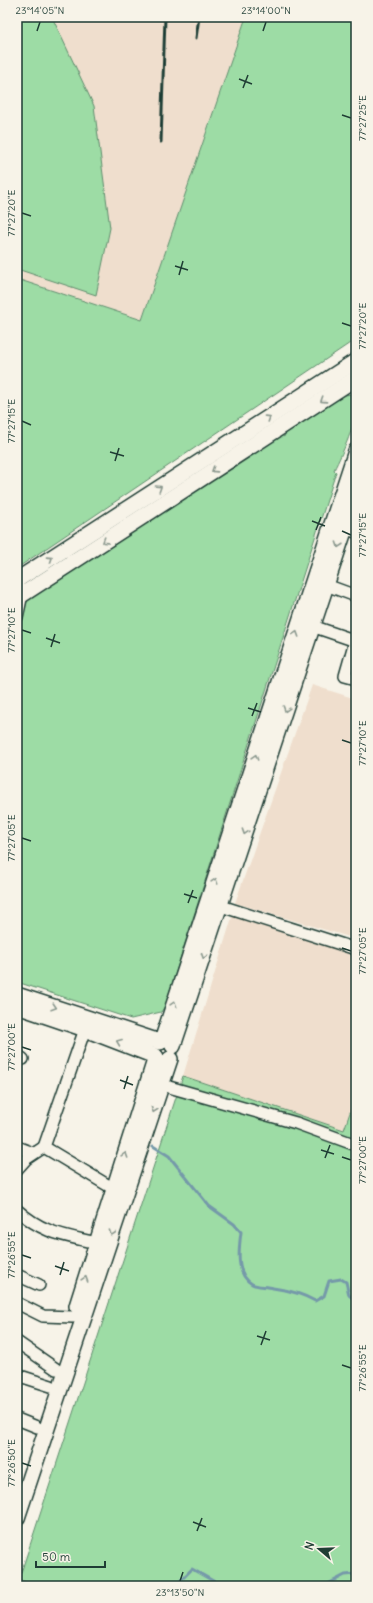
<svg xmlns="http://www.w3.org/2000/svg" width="373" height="1603" font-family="Delius,sans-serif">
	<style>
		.built { fill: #efdecd }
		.green { fill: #9ddca5; stroke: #5e8c6c }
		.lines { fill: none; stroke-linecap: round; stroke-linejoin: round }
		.stream { stroke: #7499a9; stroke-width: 3 }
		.street-casing { stroke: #1f3d34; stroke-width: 14 }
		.secondary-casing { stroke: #1f3d34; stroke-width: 18 }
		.street { stroke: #f7f3e8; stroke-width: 11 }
		.secondary { stroke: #f7f3e8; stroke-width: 15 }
		.rail { stroke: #1f3d34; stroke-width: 3 }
		.oneway { stroke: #8b988e }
		.ticks { fill: none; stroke: #1f3d34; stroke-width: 1.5 }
		.neatline { fill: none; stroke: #1f3d34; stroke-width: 1.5 }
		.ticks-label { font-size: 10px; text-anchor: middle; fill: #1f3d34 }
	</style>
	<rect width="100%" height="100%" fill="#f7f3e8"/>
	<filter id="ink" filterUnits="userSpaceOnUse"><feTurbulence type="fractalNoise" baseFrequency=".025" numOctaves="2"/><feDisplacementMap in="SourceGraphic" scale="8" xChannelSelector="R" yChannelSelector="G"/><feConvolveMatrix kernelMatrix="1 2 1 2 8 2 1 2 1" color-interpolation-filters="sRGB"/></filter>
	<g filter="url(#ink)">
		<g class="built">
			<path d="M17,17H246L142,320L17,279Z"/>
			<path d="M312,685L356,699V939L235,903Z"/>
			<path d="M233,914L356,954V1095L344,1130L183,1076Z"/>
		</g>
		<g class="green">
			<path d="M17,17H52L94,106L110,228L96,295L17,269Z"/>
			<path d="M246,17H356V339L17,568V279L142,320Z"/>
			<path d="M353,394C364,411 342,453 334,470L336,472L165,1006L161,1012L131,1019L17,982V603L278,432L284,437L285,433L344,395Z"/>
			<path d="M183,1076L344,1130L356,1095V1586H34L19,1579Z"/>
		</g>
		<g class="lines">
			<g class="stream">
				<path d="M153,1146L169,1156L209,1206L234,1224L241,1232C239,1248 235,1274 252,1284C257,1287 267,1286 273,1288C287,1290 303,1294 315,1301L324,1296L329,1281L341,1279L346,1282L349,1295L356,1301"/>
				<path d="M175,1586L192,1569L222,1586"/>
				<path d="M324,1586L345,1575L356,1574"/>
			</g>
			<g class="street-casing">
				<g id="street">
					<path d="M338,526L356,532"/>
					<path d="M326,585L356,596"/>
					<path d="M17,617L23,590"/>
					<path d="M312,626L356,641"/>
					<path d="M355,641L345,676L356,679"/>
					<path d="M221,906L356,949"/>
					<path d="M85,1029L44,1147L114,1189"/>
					<path d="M17,1055L23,1059"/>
					<path d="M162,1085L296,1123L356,1145"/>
					<path d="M17,1147L33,1153"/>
					<path d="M17,1169L26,1159L44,1147"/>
					<path d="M17,1210C44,1234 63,1235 97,1243"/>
					<path d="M17,1275L39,1285"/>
					<path d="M17,1303L43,1316L73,1317"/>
					<path d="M17,1342L56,1369"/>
					<path d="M17,1375L51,1386"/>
					<path d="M17,1419L37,1427"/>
				</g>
			</g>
			<g class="secondary-casing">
				<g id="secondary">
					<path d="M17,580L356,361"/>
					<path d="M17,598L356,378"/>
					<path d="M17,995L160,1042"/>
					<path d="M17,1006L85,1029L155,1056"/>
					<path d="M162,1041L356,451"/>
					<path d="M173,1046L356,495"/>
					<path d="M77,1306L156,1057"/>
					<path d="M17,1518L170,1059"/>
				</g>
			</g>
			<use href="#street" class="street"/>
			<use href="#secondary" class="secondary"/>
			<g class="rail">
				<path d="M196,38L199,17"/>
				<path d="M161,142L165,17"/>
			</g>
		</g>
		<defs><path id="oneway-chevron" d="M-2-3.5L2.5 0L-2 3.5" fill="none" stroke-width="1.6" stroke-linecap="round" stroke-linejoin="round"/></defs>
		<g class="oneway">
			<use href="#oneway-chevron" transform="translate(323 400) rotate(147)"/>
			<use href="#oneway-chevron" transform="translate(268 418) rotate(-33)"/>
			<use href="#oneway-chevron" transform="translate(214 470) rotate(147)"/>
			<use href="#oneway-chevron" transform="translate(159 488) rotate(-33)"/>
			<use href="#oneway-chevron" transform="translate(105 541) rotate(147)"/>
			<use href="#oneway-chevron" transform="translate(339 545) rotate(109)"/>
			<use href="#oneway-chevron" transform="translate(50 559) rotate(-33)"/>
			<use href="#oneway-chevron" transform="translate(296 634) rotate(-72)"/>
			<use href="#oneway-chevron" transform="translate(286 709) rotate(108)"/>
			<use href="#oneway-chevron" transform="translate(255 757) rotate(-72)"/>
			<use href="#oneway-chevron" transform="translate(245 832) rotate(108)"/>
			<use href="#oneway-chevron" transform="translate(215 881) rotate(-72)"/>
			<use href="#oneway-chevron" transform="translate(204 956) rotate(109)"/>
			<use href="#oneway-chevron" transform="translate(174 1004) rotate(-72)"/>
			<use href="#oneway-chevron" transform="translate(54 1007) rotate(18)"/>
			<use href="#oneway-chevron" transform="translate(119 1042) rotate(-159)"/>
			<use href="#oneway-chevron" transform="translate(154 1110) rotate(109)"/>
			<use href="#oneway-chevron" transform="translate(125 1155) rotate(-72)"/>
			<use href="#oneway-chevron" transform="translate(112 1233) rotate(109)"/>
			<use href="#oneway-chevron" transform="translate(85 1279) rotate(-72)"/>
		</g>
	</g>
	<path class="ticks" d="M37,31L40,22M263,31L266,22M239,79L252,84M243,88L248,75M342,115L351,118M22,213L31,216M175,266L188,270M179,275L183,261M342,323L351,326M22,421L31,425M110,452L124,456M115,461L119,448M312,521L325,526M316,530L321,517M342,531L351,535M22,630L31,633M46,638L60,643M51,647L55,634M248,708L261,712M252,716L257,703M342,740L351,743M22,838L31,841M184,894L197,898M188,903L193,890M342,948L351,951M22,1047L31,1050M120,1080L133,1085M124,1089L128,1076M321,1150L334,1154M342,1157L351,1160M325,1158L330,1145M22,1255L31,1258M55,1266L69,1271M60,1275L64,1262M257,1336L270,1340M261,1345L266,1331M342,1365L351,1368M22,1463L31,1466M193,1522L206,1527M197,1531L202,1518M180,1581L183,1572"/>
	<rect width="373" height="1603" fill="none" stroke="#f7f3e8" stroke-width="44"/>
	<g transform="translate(319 1549) rotate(289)" stroke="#f7f3e8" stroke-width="3" paint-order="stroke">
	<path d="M0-3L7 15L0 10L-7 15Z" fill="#1f3d34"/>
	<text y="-6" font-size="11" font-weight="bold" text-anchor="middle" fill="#1f3d34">N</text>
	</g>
	<path d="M36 1561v6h69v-6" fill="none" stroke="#1f3d34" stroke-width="2"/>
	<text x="42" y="1561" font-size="12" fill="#1f3d34" stroke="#f7f3e8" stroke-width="3" paint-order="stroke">50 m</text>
	<rect x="22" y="22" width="329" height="1559" class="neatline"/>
	<g class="ticks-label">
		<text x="40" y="14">23°14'05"N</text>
		<text x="266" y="14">23°14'00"N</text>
		<text transform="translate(362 118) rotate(-90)" y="4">77°27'25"E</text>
		<text transform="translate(11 213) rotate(-90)" y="4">77°27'20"E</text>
		<text transform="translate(362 326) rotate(-90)" y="4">77°27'20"E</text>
		<text transform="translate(11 421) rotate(-90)" y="4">77°27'15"E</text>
		<text transform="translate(362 535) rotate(-90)" y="4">77°27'15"E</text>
		<text transform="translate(11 630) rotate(-90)" y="4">77°27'10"E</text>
		<text transform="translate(362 743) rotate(-90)" y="4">77°27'10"E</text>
		<text transform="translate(11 838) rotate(-90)" y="4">77°27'05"E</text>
		<text transform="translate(362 951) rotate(-90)" y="4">77°27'05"E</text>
		<text transform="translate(11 1047) rotate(-90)" y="4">77°27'00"E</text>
		<text transform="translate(362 1160) rotate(-90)" y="4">77°27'00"E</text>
		<text transform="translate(11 1255) rotate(-90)" y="4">77°26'55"E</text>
		<text transform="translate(362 1368) rotate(-90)" y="4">77°26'55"E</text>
		<text transform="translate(11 1463) rotate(-90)" y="4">77°26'50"E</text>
		<text x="180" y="1596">23°13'50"N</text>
	</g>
</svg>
